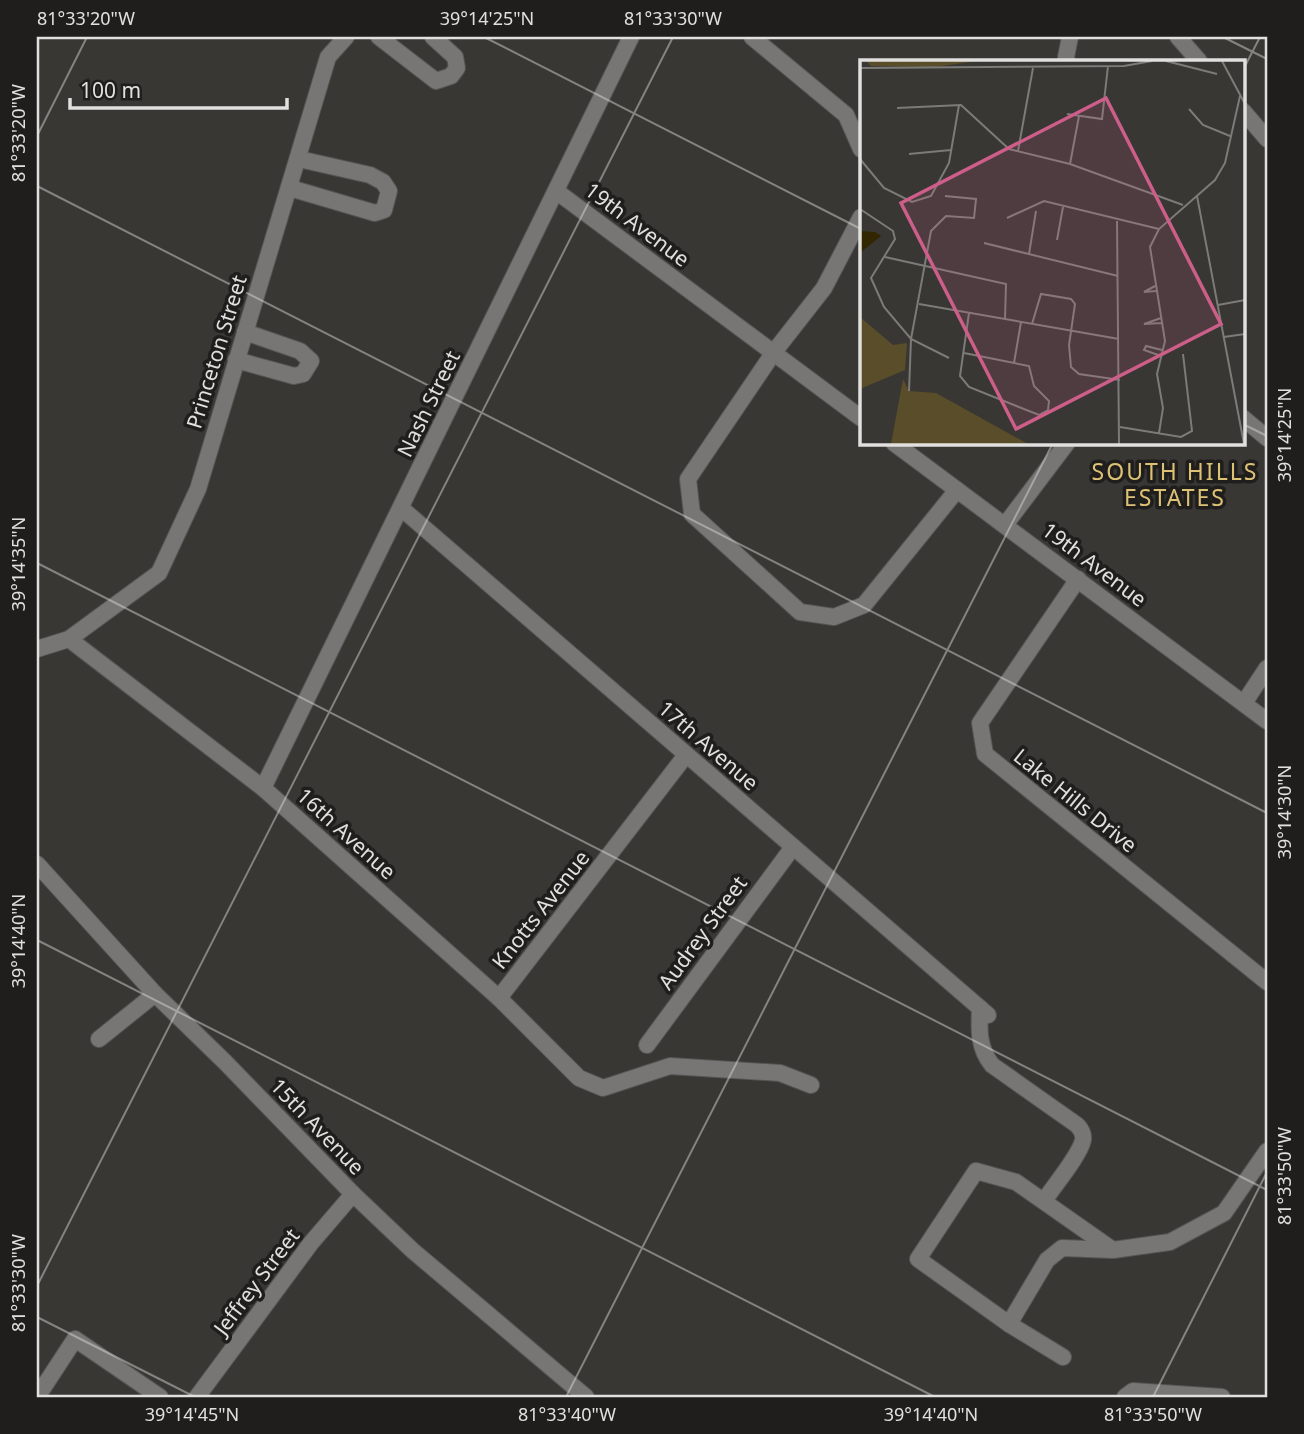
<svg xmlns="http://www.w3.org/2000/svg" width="1304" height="1434" font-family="'Noto Sans',sans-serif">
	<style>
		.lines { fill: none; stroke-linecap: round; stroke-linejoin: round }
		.minor-casing { stroke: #565553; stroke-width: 18 }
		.minor { stroke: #777675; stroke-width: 16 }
		.ticks { fill: none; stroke: #e1e0de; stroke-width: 2; stroke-opacity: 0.45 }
		.labels { text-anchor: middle; stroke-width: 7; stroke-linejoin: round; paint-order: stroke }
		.street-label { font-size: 21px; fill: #e1e0de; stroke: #1f1e1d }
		.neighbourhood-label { font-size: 23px; letter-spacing: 2px; fill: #ddc276; stroke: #1f1e1d }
		.inset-road { fill: none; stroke: #7c7b78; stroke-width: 2 }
		.view { fill: #cd5e89; fill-opacity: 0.15; stroke: #cd5e89; stroke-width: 3.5 }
		.inset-edge { fill: none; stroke: #e1e0de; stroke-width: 3.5 }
		.neatline { fill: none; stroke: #e1e0de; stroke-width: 2.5 }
		.ticks-label { font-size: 18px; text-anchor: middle; fill: #e1e0de }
	</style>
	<rect width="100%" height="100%" fill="#383734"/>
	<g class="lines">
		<g class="minor-casing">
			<g id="minor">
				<path d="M379,37L436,81L451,76L457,68L455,57L433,37"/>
				<path d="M752,37L846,115L861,149"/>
				<path d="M1178,37L1199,61"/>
				<path d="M1067,61L1066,57L1070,37"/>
				<path d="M1243,111L1267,139"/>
				<path d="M290,188L375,213L384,210L389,191L383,182L370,175L299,159"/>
				<path d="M556,191L861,418"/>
				<path d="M861,217L824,288L774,352L688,479L692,514L800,612L834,617L864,605L957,490"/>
				<path d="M236,360L294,376L303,374L311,361L300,351L245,332"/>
				<path d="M1243,418L1267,438"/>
				<path d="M894,443L1267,721"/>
				<path d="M401,508L988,1015"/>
				<path d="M1005,525L1067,443"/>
				<path d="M1078,579L980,723L985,754L1267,982"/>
				<path d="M69,639L263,788L499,998L579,1078L603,1088L670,1066L780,1073L811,1085"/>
				<path d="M37,649L69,639L159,573L198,489L328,57L346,37"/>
				<path d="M1244,703L1267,668"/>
				<path d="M263,788L631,37"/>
				<path d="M37,864L155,994L225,1062L353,1194L412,1250L586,1397"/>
				<path d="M499,998L686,755"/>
				<path d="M980,1008C979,1029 978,1048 992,1065L1077,1125C1081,1129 1084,1133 1083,1140C1080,1155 1053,1187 1044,1201"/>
				<path d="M99,1039L155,994"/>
				<path d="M647,1045L793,847"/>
				<path d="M1009,1324L1047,1260L1062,1248L1113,1250"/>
				<path d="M1063,1357L1009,1324L918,1259L976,1171L1016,1182L1113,1250L1170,1242L1224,1213L1267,1151"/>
				<path d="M37,1397L75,1339L160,1397"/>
				<path d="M197,1397L311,1243L353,1194"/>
				<path d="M1125,1397L1133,1391L1222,1397"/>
			</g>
		</g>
		<use href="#minor" class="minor"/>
	</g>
	<path class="ticks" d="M484,37L861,229M1223,37L1267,59M1243,70L1260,37M37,136L87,37M37,186L1267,813M1243,424L1267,436M37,563L1267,1190M37,940L935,1397M37,1286L673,37M37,1317L195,1397M566,1397L1053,443M1153,1397L1267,1172"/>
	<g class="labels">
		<g class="street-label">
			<text transform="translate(637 225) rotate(37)" y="7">19th Avenue</text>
			<text transform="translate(217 352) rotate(-73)" y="7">Princeton Street</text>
			<text transform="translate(429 404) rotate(-64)" y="7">Nash Street</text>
			<text transform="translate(1094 565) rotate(37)" y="7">19th Avenue</text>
			<text transform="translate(708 746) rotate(41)" y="7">17th Avenue</text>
			<text transform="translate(1075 801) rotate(39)" y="7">Lake Hills Drive</text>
			<text transform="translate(346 834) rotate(42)" y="7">16th Avenue</text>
			<text transform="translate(541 910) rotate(-52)" y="7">Knotts Avenue</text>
			<text transform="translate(703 933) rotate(-54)" y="7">Audrey Street</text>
			<text transform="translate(317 1127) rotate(46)" y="7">15th Avenue</text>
			<text transform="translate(257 1282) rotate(-53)" y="7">Jeffrey Street</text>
		</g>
		<g class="neighbourhood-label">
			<text x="1175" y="480">SOUTH HILLS<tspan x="1175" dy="26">ESTATES</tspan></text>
		</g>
	</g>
	<g transform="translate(860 60)">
		<rect width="385" height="385" fill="#383734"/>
		<path d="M6,1H117L75,7L11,6ZM0,257L33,285L47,283L45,310L0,329ZM43,319L49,331L76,333L168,384H31Z" fill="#5a4d29"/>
		<path d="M0,171L15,172L21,176L0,193Z" fill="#322600"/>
		<path class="inset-road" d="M306,1L357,14M362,1L385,44M0,8L264,6L292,1M37,48L101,45L149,89L210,104L323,145M329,49L343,65L370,76M207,54L242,59L248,6M158,91L173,8M49,94L91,90M0,99L24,128L52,142L71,136L89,103L99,45M210,104L219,56M337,136L384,384M0,149L33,171L35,179L11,218L24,247L51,279L89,298M147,158L184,141L299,169M257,161L259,384M197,180L203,147M124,183L258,216M169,194L176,151M25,197L146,224L145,259M295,226L284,232L296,231M59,244L259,279M358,245L385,240M301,258L284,264L302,263M172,264L181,234L211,239L215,244L209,285L211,307L219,314L260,320M364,277L385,274M104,293L169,306L174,326L189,341L188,350L179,355L109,327L100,316L109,253M301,296L284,290L286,286L302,290M154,303L161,262M49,331L51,279L71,171L86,156L114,158L116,139L85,136M260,367L321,377L332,371L323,294M299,373L303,348L297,314L305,281L290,187L299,169L355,120L365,103L380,36"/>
		<path class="view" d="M246,38L361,264L156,369L41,143Z"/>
		<rect width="385" height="385" class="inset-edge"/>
	</g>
	<rect width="1304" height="1434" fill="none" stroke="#1f1e1d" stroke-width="77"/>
	<path d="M70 98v10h217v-10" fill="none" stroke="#e1e0de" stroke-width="3.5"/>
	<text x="80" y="98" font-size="21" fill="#e1e0de" stroke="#1f1e1d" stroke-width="5" paint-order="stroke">100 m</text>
	<rect x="38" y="38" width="1228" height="1358" class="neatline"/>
	<g class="ticks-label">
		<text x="86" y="25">81°33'20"W</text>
		<text x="487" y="25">39°14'25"N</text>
		<text x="673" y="25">81°33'30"W</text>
		<text transform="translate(19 133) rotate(-90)" y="6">81°33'20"W</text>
		<text transform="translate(1285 435) rotate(-90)" y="6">39°14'25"N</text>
		<text transform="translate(19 564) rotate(-90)" y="6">39°14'35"N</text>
		<text transform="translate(1285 812) rotate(-90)" y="6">39°14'30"N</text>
		<text transform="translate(19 941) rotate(-90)" y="6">39°14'40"N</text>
		<text transform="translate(1285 1176) rotate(-90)" y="6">81°33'50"W</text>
		<text transform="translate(19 1283) rotate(-90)" y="6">81°33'30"W</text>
		<text x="192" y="1421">39°14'45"N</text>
		<text x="567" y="1421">81°33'40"W</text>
		<text x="931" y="1421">39°14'40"N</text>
		<text x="1153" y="1421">81°33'50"W</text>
	</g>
</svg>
